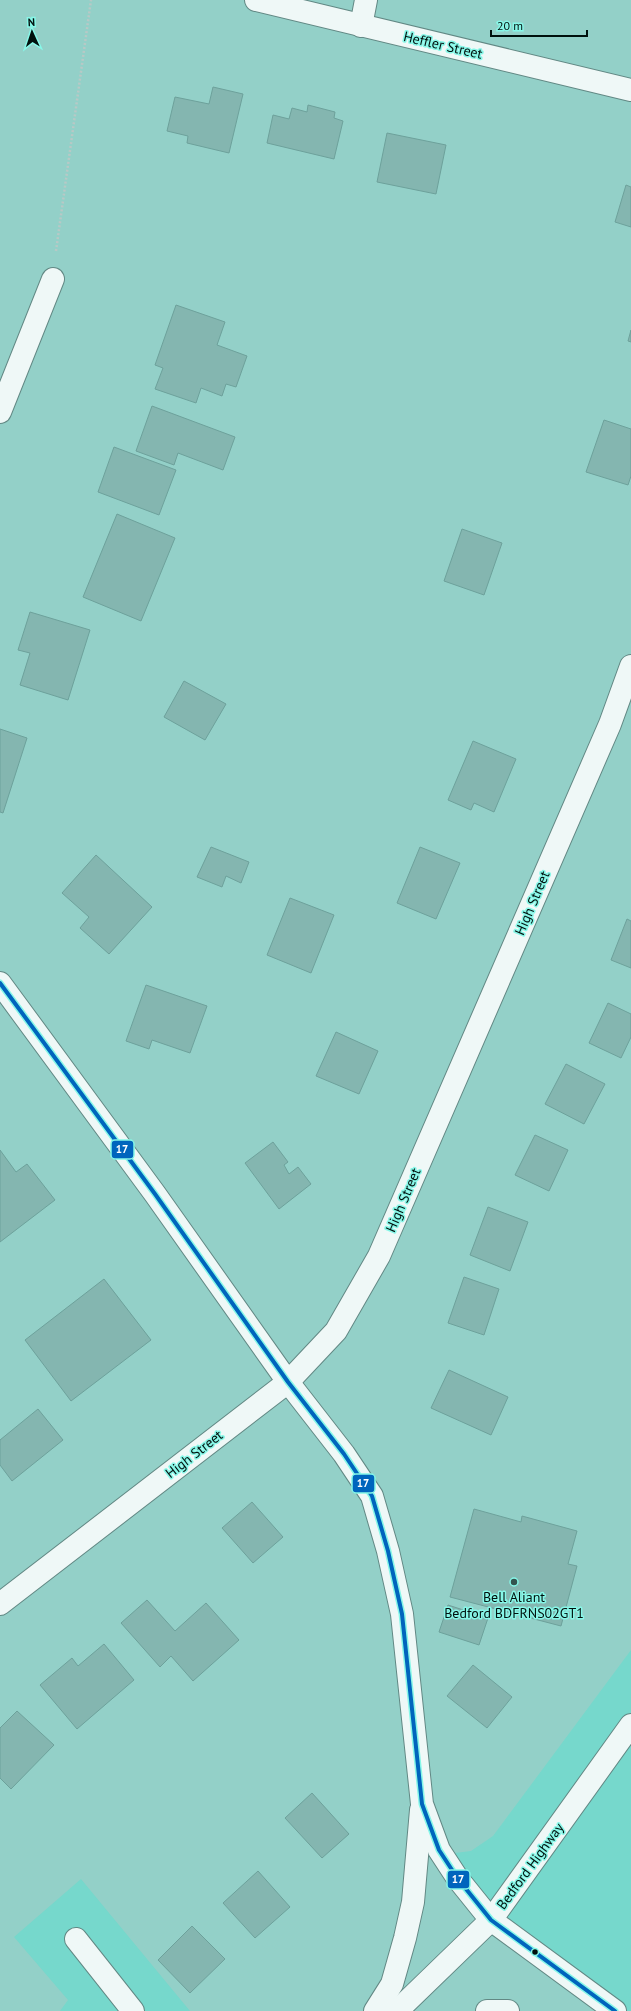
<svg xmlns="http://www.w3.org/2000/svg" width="631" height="2011" font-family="'PT Sans',sans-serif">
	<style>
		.built { fill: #76d8cc }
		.building { fill: #84b6b0; stroke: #6da19b }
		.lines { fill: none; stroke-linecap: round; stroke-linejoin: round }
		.minor-casing { stroke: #628884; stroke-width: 24 }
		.major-casing { stroke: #628884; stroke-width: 24 }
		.path { stroke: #b8c9c6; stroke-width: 2.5; stroke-dasharray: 2 2; stroke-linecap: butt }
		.minor { stroke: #eff8f7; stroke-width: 22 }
		.major { stroke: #eff8f7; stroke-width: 22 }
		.bus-1-casing { stroke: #87f7e8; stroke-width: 7 }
		.bus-1 { stroke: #0065bd; stroke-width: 4 }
		.poi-dot { fill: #33534e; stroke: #87f7e8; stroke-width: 1.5 }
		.bus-dot { fill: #00100d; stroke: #87f7e8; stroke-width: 1.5 }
		.labels { text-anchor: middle; stroke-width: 3; stroke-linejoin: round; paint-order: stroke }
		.street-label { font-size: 14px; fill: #00100d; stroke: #87f7e8 }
		.poi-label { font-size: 14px; fill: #00100d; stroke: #87f7e8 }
		.line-badge { stroke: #87f7e8; stroke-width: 1.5 }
		.badge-label { font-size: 11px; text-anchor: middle; font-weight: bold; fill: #fff }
	</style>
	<rect width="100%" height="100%" fill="#93d0c8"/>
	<g class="built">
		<path d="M631,1650V2011H600L431,1856L471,1851L493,1836Z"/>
		<path d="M81,1879L190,2011H60L68,2000L14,1937Z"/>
	</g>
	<g class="building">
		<path d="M213,87L243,94L229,153L187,143L188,136L167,131L175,97L209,104Z"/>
		<path d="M308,105L335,112L334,118L343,121L334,159L267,143L273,115L289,119L292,108L307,112Z"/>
		<path d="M387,133L446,145L436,194L377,182Z"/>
		<path d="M626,185L631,187V227L615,222Z"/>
		<path d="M176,305L225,322L217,345L247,356L236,387L226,384L222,396L201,388L196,403L155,389L163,368L155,365Z"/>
		<path d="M631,330V342L628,341Z"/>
		<path d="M152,406L235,437L223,470L178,453L174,465L136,451Z"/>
		<path d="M604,420L631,429V476L628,485L586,472Z"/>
		<path d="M114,447L176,470L159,515L98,492Z"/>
		<path d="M117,514L175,538L141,621L83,597Z"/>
		<path d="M462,529L502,543L484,595L444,581Z"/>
		<path d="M30,612L90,630L68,700L20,685L30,653L18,650Z"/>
		<path d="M184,681L226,704L205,740L164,717Z"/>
		<path d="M0,729L27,738L3,813L0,812Z"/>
		<path d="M473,741L516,759L494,812L474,803L471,810L448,800Z"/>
		<path d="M211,847L249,862L241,883L226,876L222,887L197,877Z"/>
		<path d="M420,847L460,863L436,919L397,903Z"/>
		<path d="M96,855L152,907L109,954L80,928L89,917L62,893Z"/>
		<path d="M290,898L334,915L311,973L267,955Z"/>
		<path d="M627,919L631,921V968L611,960Z"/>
		<path d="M146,985L207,1006L190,1053L152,1040L149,1049L126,1041Z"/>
		<path d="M608,1003L631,1014V1037L621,1058L589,1043Z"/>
		<path d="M336,1032L378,1051L359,1094L316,1076Z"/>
		<path d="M566,1064L605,1084L584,1124L545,1104Z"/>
		<path d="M535,1135L568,1150L549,1191L515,1175Z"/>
		<path d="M273,1142L288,1162L284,1165L289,1174L298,1167L311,1184L279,1209L245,1163Z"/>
		<path d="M0,1150L16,1172L27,1164L55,1200L0,1242Z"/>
		<path d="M488,1207L528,1222L510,1271L470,1255Z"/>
		<path d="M464,1277L499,1289L484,1335L448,1323Z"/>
		<path d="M104,1279L151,1340L71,1401L25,1340Z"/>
		<path d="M449,1370L508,1397L491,1435L431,1408Z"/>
		<path d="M38,1409L63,1440L12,1481L0,1465V1440Z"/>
		<path d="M252,1502L283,1537L253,1563L222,1528Z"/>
		<path d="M474,1509L521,1522L522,1516L577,1531L568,1564L577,1566L561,1626L450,1597Z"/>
		<path d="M147,1600L175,1631L206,1603L239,1640L193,1681L171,1656L160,1667L121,1623Z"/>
		<path d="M448,1605L488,1618L479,1645L439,1632Z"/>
		<path d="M104,1644L134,1680L77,1729L40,1685L72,1658L78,1666Z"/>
		<path d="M473,1665L512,1697L487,1728L447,1696Z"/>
		<path d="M17,1711L54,1745L11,1789L0,1778V1728Z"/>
		<path d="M312,1793L349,1834L322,1858L285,1818Z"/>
		<path d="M258,1871L290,1907L255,1938L223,1903Z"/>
		<path d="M192,1926L225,1959L190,1993L158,1960Z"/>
	</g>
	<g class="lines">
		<g class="minor-casing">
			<g id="minor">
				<path d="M256,0L631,90"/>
				<path d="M361,26L366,0"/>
				<path d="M0,412L53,279"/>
				<path d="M0,983L155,1194L288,1382L344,1454L372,1496L388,1551L402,1614L422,1804L439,1850L458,1879L491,1920L615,2011"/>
				<path d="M0,1604L288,1382L336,1331L379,1256L610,724L631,666"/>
				<path d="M76,1939L133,2011"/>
				<path d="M375,2011L392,1984L405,1938L413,1902L421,1810"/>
				<path d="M487,2011H508"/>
			</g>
		</g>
		<g class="major-casing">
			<path id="major" d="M397,2011L491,1920L631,1725"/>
		</g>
		<path class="path" d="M56,251L91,0"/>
		<use href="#minor" class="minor"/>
		<use href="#major" class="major"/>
		<g class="bus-1-casing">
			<path id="bus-1" d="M0,983L155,1194L288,1382L344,1454L372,1496L388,1551L402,1614L422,1804L439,1850L458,1879L491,1920L615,2011"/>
		</g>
		<use href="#bus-1" class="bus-1"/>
	</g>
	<circle class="poi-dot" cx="514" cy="1582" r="4"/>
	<circle class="bus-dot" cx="535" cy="1952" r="3.5"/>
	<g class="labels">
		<g class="street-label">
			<text transform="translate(443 45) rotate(13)" y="5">Heffler Street</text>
			<text transform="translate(532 903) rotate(-67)" y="5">High Street</text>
			<text transform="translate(403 1200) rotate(-67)" y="5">High Street</text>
			<text transform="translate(194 1454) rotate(-38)" y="5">High Street</text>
			<text transform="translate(530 1866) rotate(-54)" y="5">Bedford Highway</text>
		</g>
		<g class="poi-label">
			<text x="514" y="1602">Bell Aliant<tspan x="514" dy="16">Bedford BDFRNS02GT1</tspan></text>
		</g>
	</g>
	<g class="line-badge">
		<rect x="111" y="1140" width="23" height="19" rx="4" fill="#0065bd"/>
		<rect x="352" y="1474" width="23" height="19" rx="4" fill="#0065bd"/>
		<rect x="447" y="1870" width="23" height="19" rx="4" fill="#0065bd"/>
	</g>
	<g class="badge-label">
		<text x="122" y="1153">17</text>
		<text x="363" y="1487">17</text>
		<text x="458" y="1883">17</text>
	</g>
	<g transform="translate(32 32) rotate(357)" stroke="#87f7e8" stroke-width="3" paint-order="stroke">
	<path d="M0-3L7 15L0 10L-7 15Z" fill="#00100d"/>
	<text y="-6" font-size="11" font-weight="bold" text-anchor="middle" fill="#00100d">N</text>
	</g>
	<path d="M491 30v6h96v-6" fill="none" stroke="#00100d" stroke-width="2"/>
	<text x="497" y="30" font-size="12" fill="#00100d" stroke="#87f7e8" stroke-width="3" paint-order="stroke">20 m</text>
</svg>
